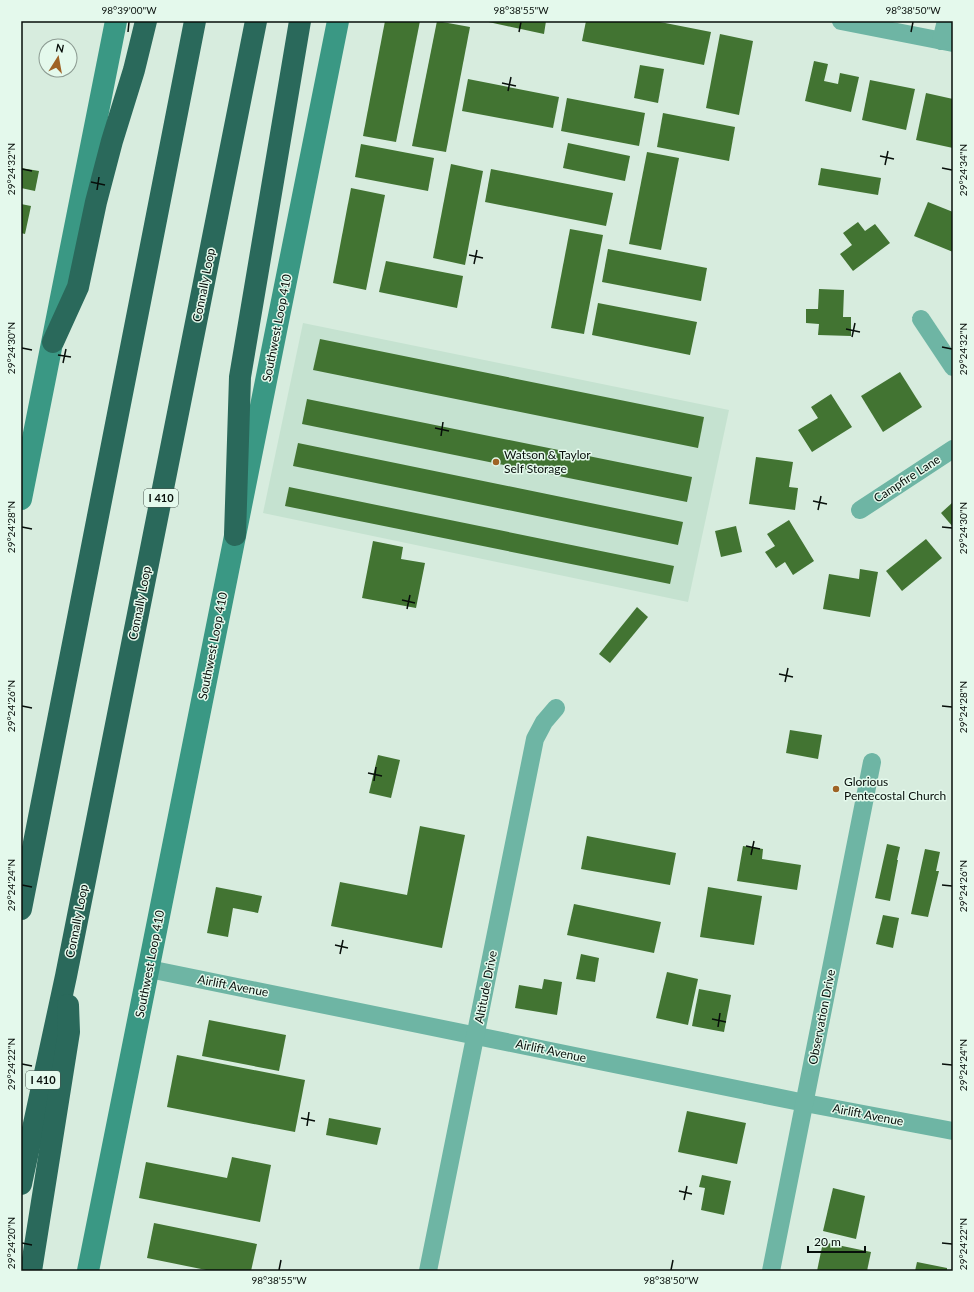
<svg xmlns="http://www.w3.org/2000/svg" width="974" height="1292" font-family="Lato,sans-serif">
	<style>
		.built { fill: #c5e2d0 }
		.building { fill: #427432 }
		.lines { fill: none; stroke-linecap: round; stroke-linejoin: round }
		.street { stroke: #6eb5a4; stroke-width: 18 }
		.secondary { stroke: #3a9884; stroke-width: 22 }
		.highway { stroke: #2a695b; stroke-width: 22 }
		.ticks { fill: none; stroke: #070e0a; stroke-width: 1.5 }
		.poi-dot { fill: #9f6325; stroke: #e4f9ec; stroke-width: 1.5 }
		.labels { text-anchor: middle; stroke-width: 3; stroke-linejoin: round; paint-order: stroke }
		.shield { fill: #e4f9ec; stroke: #49544e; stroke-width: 1 }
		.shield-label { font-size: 11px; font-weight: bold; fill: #070e0a }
		.street-label { font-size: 12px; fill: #070e0a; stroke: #e4f9ec }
		.poi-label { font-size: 12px; fill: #070e0a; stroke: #e4f9ec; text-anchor: start }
		.neatline { fill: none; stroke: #070e0a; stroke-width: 1.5 }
		.ticks-label { font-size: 10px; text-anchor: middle; fill: #070e0a }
	</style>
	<rect width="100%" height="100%" fill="#d7ecde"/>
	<path class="built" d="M303,323L729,410L688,602L263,513Z"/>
	<g class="building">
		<path d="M385,21H420L396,142L363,136Z"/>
		<path d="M437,21L470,27L446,152L412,146Z"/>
		<path d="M484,21H546L544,34Z"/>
		<path d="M586,21H655L711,32L704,65L582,41Z"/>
		<path d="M720,34L753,41L739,115L706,108Z"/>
		<path d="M814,61L828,64L824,81L838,84L840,73L859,77L851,112L805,101Z"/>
		<path d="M640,65L664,69L658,103L634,98Z"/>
		<path d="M468,79L559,97L553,128L462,111Z"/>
		<path d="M870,80L915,89L906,130L862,120Z"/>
		<path d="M926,93L953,99V148L916,140Z"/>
		<path d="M567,98L645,113L639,146L561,131Z"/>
		<path d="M663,113L735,127L729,161L657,147Z"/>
		<path d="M568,143L630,156L625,181L563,168Z"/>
		<path d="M361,144L434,158L428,191L355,177Z"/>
		<path d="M647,152L679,158L661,250L629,244Z"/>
		<path d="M451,164L483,171L465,265L433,258Z"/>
		<path d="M21,168L39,171L35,191L21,188Z"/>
		<path d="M821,168L881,178L878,195L818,185Z"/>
		<path d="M491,169L613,193L606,226L485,202Z"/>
		<path d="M351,188L385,195L366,290L333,283Z"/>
		<path d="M928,202L953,212V252L914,236Z"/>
		<path d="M21,204L31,206L25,234L21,233Z"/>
		<path d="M858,222L865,231L875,224L890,243L853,271L840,254L852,245L843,233Z"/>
		<path d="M570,229L603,235L584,334L551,328Z"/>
		<path d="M608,249L707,268L701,301L602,282Z"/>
		<path d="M386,261L463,276L457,308L379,292Z"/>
		<path d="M819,289L844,290L843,317H851V336L818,335L819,324L806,323V309H818Z"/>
		<path d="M598,303L697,322L690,355L592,335Z"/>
		<path d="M320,339L704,417L698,448L313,370Z"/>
		<path d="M900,372L922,407L883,432L861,396Z"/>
		<path d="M831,394L852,427L812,452L798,430L818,418L811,407Z"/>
		<path d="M307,399L692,477L687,502L302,424Z"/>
		<path d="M298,443L683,522L678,545L293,466Z"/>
		<path d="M756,457L793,462L789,487L798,488L795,510L749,504Z"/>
		<path d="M289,487L674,566L670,584L285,506Z"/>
		<path d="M953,502V527L941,513Z"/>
		<path d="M789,520L814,561L793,575L785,562L776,568L765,552L775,546L767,534Z"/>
		<path d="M736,526L742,552L721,557L715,531Z"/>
		<path d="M926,539L942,558L902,591L886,571Z"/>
		<path d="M373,541L403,547L401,559L425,563L416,608L362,598Z"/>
		<path d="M860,569L878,572L870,617L823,609L829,574L859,579Z"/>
		<path d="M637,607L648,617L610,663L599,654Z"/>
		<path d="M790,730L822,735L818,759L786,753Z"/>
		<path d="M378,755L400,760L391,798L369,793Z"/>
		<path d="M420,826L465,835L442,948L331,926L340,882L407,895Z"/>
		<path d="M587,836L676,853L670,885L581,869Z"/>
		<path d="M887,844L900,847L897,860H898L890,901L875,898Z"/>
		<path d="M743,846L763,849L762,859L801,865L797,890L737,881Z"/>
		<path d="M925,849L940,852L936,871H939L928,917L911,914Z"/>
		<path d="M216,887L262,896L258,913L233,908L228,937L207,933Z"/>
		<path d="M708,887L762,896L754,945L700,937Z"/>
		<path d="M574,904L661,922L654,953L567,935Z"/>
		<path d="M883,915L899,918L893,948L876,944Z"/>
		<path d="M581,954L599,958L595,982L576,979Z"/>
		<path d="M667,972L698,979L688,1025L656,1018Z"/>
		<path d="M544,979L562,982L557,1015L515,1008L519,985L542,989Z"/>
		<path d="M699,989L731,995L724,1032L692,1026Z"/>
		<path d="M209,1020L286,1035L279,1071L202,1056Z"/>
		<path d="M177,1055L305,1080L295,1132L167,1107Z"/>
		<path d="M687,1111L746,1123L737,1164L678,1152Z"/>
		<path d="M329,1118L381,1128L377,1145L326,1135Z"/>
		<path d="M232,1157L271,1165L260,1222L139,1198L146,1162L227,1178Z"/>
		<path d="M702,1175L731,1181L724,1215L701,1210L705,1188L699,1187Z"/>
		<path d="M833,1188L865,1196L856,1239L823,1231Z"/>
		<path d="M154,1223L257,1244L251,1271H211L147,1258Z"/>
		<path d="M823,1242L871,1252L867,1271H817Z"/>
		<path d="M917,1262L947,1268V1271H915Z"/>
	</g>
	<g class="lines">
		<g class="street">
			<path d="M841,21L953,43"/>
			<path d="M941,41L946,21"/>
			<path d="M921,319L953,367"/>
			<path d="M860,510L953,449"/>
			<path d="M149,969L805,1103L953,1131"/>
			<path d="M428,1271L535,739L544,722L556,708"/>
			<path d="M771,1271L872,762"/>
		</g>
		<g class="secondary">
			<path d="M21,499L116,21"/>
			<path d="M88,1271L338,21"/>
		</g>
		<g class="highway">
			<path d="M53,342L78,287L96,202L112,141L134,70L146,21"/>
			<path d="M235,535L240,377L300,21"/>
			<path d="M21,909L195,21"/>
			<path d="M21,1184L66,976L256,21"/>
			<path d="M31,1271L69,1032L68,1005"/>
		</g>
	</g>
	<path class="ticks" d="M128,32L129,22M519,32L521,22M911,32L913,22M502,83L516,86M508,91L511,77M880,156L894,159M885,165L888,151M942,168L952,170M22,169L32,171M91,182L105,185M97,190L99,177M469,255L483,258M474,264L477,250M846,329L860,332M852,337L855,323M942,347L952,349M22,348L32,350M58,355L71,357M63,363L66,349M435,428L449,431M441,436L443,422M813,501L827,504M818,510L821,496M22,527L32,529M942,527L952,528M402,600L415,603M407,609L410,595M779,674L793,677M785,682L788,668M22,706L32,708M942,706L952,707M368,773L382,776M374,781L376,767M746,846L760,849M751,855L754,841M22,885L32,887M942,885L952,886M335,945L348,948M340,954L343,940M712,1019L726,1022M718,1027L720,1013M22,1064L32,1066M942,1064L952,1065M301,1118L315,1121M307,1126L309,1112M679,1191L692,1194M684,1200L687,1186M22,1243L32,1245M942,1243L952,1244M279,1270L281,1260M671,1270L673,1260"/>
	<g class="poi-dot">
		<circle cx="496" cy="462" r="4"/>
		<circle cx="836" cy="789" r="4"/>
	</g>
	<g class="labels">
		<g class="shield">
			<rect x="144" y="489" width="34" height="18" rx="3"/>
			<rect x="26" y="1071" width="34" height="18" rx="3"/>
		</g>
		<g class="shield-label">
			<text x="161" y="502">I 410</text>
			<text x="43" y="1084">I 410</text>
		</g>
		<g class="street-label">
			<text transform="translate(204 285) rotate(-79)" y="4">Connally Loop</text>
			<text transform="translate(277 328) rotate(-79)" y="4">Southwest Loop 410</text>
			<text transform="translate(907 479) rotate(-33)" y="4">Campfire Lane</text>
			<text transform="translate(140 603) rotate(-79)" y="4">Connally Loop</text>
			<text transform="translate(213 646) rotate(-79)" y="4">Southwest Loop 410</text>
			<text transform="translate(77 921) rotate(-79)" y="4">Connally Loop</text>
			<text transform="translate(150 964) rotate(-79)" y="4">Southwest Loop 410</text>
			<text transform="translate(233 986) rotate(11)" y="4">Airlift Avenue</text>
			<text transform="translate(486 987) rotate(-79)" y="4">Altitude Drive</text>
			<text transform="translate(822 1017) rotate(-79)" y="4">Observation Drive</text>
			<text transform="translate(551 1051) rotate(12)" y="4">Airlift Avenue</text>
			<text transform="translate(868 1115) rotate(11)" y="4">Airlift Avenue</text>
		</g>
		<g class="poi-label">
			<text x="504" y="459">Watson &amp; Taylor<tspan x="504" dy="14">Self Storage</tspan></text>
			<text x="844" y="786">Glorious<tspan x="844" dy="14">Pentecostal Church</tspan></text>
		</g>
	</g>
	<rect width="974" height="1292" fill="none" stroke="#e4f9ec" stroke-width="44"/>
	<g transform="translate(58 58) rotate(11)"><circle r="19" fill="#e4f9ec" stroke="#8c9b92"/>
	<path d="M0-3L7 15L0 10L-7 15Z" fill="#9f6325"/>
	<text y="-6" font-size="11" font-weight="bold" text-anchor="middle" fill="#070e0a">N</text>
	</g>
	<path d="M808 1246v6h57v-6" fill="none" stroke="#070e0a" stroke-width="2"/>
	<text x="814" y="1246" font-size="12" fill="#070e0a" stroke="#e4f9ec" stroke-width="3" paint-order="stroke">20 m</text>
	<rect x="22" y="22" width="930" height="1248" class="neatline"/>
	<g class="ticks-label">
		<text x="129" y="14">98°39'00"W</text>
		<text x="521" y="14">98°38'55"W</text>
		<text x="913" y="14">98°38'50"W</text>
		<text transform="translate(11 169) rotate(-90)" y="4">29°24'32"N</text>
		<text transform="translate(963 170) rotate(-90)" y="4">29°24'34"N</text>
		<text transform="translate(11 348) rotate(-90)" y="4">29°24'30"N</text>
		<text transform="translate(963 349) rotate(-90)" y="4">29°24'32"N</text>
		<text transform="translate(11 527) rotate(-90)" y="4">29°24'28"N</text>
		<text transform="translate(963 528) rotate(-90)" y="4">29°24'30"N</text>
		<text transform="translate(11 706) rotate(-90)" y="4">29°24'26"N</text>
		<text transform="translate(963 707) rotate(-90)" y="4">29°24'28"N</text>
		<text transform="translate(11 885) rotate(-90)" y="4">29°24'24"N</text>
		<text transform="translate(963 886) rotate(-90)" y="4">29°24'26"N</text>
		<text transform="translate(11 1064) rotate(-90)" y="4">29°24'22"N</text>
		<text transform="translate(963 1065) rotate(-90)" y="4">29°24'24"N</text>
		<text transform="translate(11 1243) rotate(-90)" y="4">29°24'20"N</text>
		<text transform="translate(963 1244) rotate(-90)" y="4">29°24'22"N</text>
		<text x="279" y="1284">98°38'55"W</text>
		<text x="671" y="1284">98°38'50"W</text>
	</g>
</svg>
